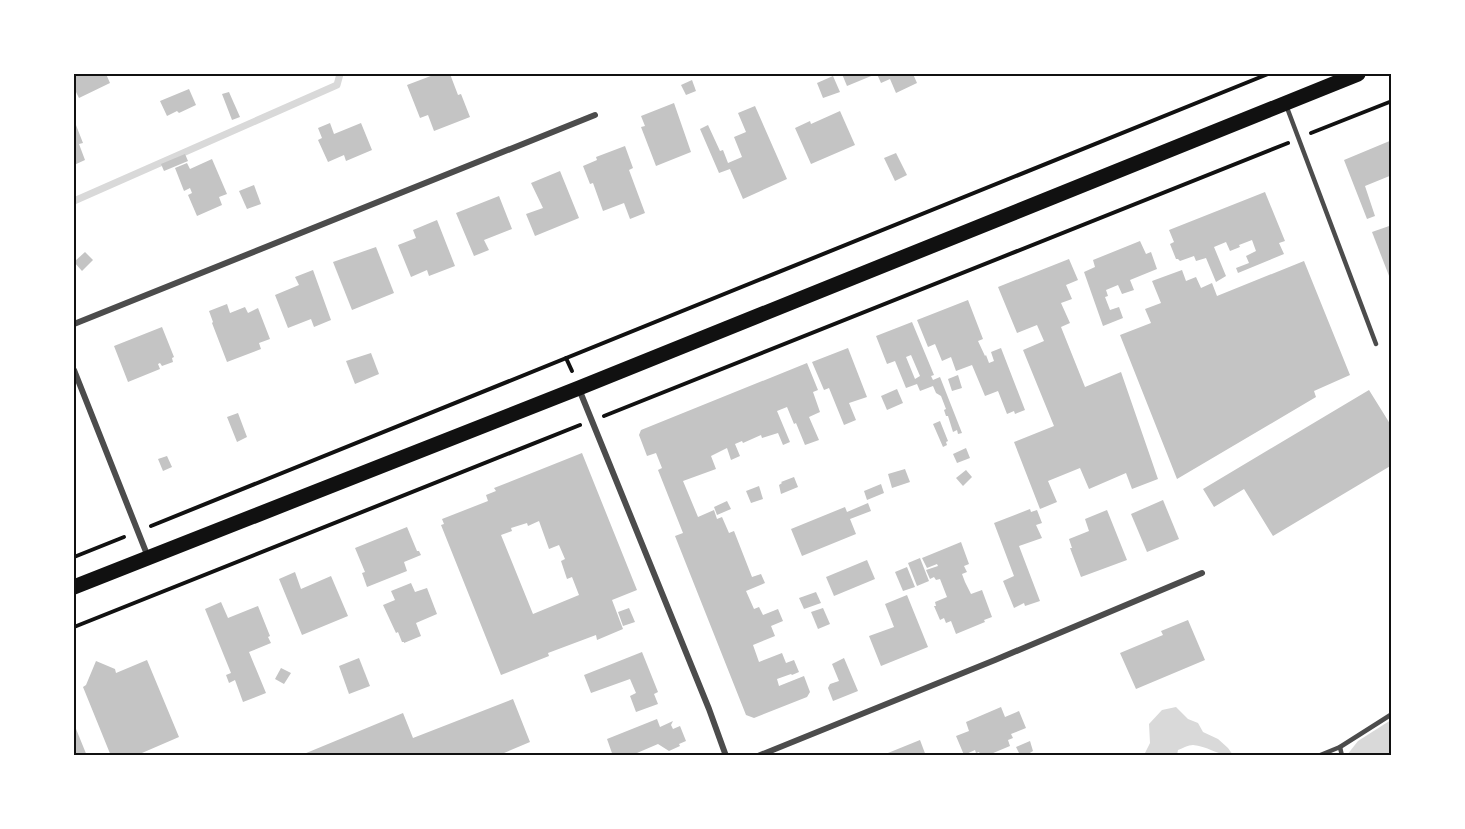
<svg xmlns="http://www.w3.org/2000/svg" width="1465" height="829" font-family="'Alegreya Sans',sans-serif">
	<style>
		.water { fill: #d9d9d9 }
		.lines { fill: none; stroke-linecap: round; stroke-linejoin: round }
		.stream { stroke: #d9d9d9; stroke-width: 7 }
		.building { fill: #c4c4c4; fill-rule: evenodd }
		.path { stroke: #111; stroke-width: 4 }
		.service { stroke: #4c4c4c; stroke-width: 4.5 }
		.minor { stroke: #4c4c4c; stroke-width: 6 }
		.primary { stroke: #111; stroke-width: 15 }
		.neatline { fill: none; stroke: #111; stroke-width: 2 }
	</style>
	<rect width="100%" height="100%" fill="#fff"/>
	<g class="water">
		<path d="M1176,707L1188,719L1198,723L1203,732L1218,739L1228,748L1233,755C1219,756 1207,746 1193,745C1188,745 1183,748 1178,750L1177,755H1144L1150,743L1149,724L1162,710Z"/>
		<path d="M1391,720V755H1347L1358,741Z"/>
	</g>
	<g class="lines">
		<path class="stream" d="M74,201L337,85L340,74"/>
	</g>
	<g class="building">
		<path d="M78,74H106L110,83L79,98L75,90H74V76Z"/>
		<path d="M436,74H450L458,95L461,94L470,117L434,131L428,115L420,118L407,85Z"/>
		<path d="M842,74H876L847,86Z"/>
		<path d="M877,74H913L917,83L896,93L890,79L881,83Z"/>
		<path d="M833,76L840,92L823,98L817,83Z"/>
		<path d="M692,80L696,91L686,95L681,85Z"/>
		<path d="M189,89L196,105L179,113L177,111L167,116L160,101Z"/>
		<path d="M229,92L240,117L232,120L222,94Z"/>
		<path d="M674,103L691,152L656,166L641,127L645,126L641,116Z"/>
		<path d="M755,106L787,179L743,199L730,169L719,173L700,129L708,125L720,151L723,150L728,163L742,157L734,137L746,132L738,113Z"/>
		<path d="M840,111L855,145L811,164L795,128L810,121L811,124Z"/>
		<path d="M74,120L83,143L79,144L85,160L74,165Z"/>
		<path d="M330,123L334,134L361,123L372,150L346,161L344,155L328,162L318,140L322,138L318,128Z"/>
		<path d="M1392,140V175L1365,186L1375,216L1367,219L1344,160Z"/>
		<path d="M625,146L633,168L629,170L645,213L630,219L624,203L603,211L593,183L590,184L583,166L597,160L596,157Z"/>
		<path d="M896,153L907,175L895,181L884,158Z"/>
		<path d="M185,154L188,161L164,171L161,164Z"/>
		<path d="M212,159L227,194L219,197L222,205L197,216L188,195L192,193L190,188L184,191L175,168L187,163L190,169Z"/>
		<path d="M560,171L579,218L535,236L526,214L543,208L531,183Z"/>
		<path d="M254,185L261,204L247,209L239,191Z"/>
		<path d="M1265,192L1285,241L1279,243L1284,254L1238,273L1236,268L1249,263L1246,256L1256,251L1252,240L1239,245L1240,247L1230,251L1226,242L1214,247L1226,276L1216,282L1206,258L1196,261L1194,256L1180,261L1178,259H1176L1170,244L1174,242L1169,230Z"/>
		<path d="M499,196L512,229L484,240L489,250L474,256L456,213Z"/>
		<path d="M437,220L455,266L429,276L427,270L411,277L398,245L416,238L413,230Z"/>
		<path d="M1392,225V281H1391L1372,232Z"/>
		<path d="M1140,241L1146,254L1151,252L1157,269L1130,280L1134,290L1122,294L1118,285L1106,290L1108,296L1105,297L1110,310L1119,307L1123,318L1103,326L1084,272L1095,267L1093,260Z"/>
		<path d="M376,247L394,293L352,310L333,262Z"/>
		<path d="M85,252L93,260L82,271L74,262Z"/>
		<path d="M1069,259L1078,280L1066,285L1072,299L1061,303L1070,323L1061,327L1085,387L1121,372L1158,479L1132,489L1126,473L1089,489L1080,468L1048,481L1057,502L1040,509L1014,442L1054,426L1023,350L1044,341L1037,325L1017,333L998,287Z"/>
		<path d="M1304,261L1350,375L1314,391L1316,397L1177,479L1120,335L1151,323L1145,309L1161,303L1152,281L1182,270L1186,281L1196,277L1201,288L1212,283L1217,296Z"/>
		<path d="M313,270L331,320L314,327L311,319L288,328L275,295L299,285L295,277Z"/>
		<path d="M968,300L983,339L978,341L985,356L986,355L989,363L994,361L991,352L1001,348L1025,410L1015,414L1014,411L1007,414L998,391L985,396L972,365L956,371L951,357L942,361L935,344L928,347L917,320Z"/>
		<path d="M227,304L230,313L245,307L248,313L258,308L270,339L259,343L261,349L227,362L212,323L213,322L209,311Z"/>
		<path d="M912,322L934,375L931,376L933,380L940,377L962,433L958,434L957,430L953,432L948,416H946L944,410L946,409L941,396L936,393L933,386L920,391L917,384L906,388L895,361L887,364L876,336ZM911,355L920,376L915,379L906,357Z"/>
		<path d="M162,327L174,357L172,358L173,362L162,366L160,363L158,364L160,369L128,382L114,346Z"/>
		<path d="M848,348L867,397L849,403L856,420L844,425L829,388L824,390L812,362Z"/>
		<path d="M371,353L379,374L355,384L346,361Z"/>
		<path d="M807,363L818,390L813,392L820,412L809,417L819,440L805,445L796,423L794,424L787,407L777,411L790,442L783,445L778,433L762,438L761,435L743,443L742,441L735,444L740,456L731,460L727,448L711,456L716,469L683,481L698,517L714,510L717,519L722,517L729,533L734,531L752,577L761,574L765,583L746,591L754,609L759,607L763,615L778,609L783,621L771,626L775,636L753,645L759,662L782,653L786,663L794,660L799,672L792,675L791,674L777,679L779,686L804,676L810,692L807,697L754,718L746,715L675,536L683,533L658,470L662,468L656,453L647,456L639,435L641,430Z"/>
		<path d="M958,375L962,388L952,391L948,379Z"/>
		<path d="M897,389L903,403L887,410L881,396Z"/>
		<path d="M1369,390L1392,427V465L1273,536L1244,489L1214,507L1203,489Z"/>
		<path d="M238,413L247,437L237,442L227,417Z"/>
		<path d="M940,421L948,441L946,442L947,445L943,447L933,424Z"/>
		<path d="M966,448L970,458L957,463L953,454Z"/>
		<path d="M582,453L637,590L612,600L623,629L597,640L596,635L548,653L549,656L501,675L441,525L444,524L442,519L488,501L486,495L496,491L494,488ZM539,521L549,549L559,545L565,559L561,561L567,579L572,577L579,595L533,614L501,535L512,531L511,528L527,523L528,526Z"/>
		<path d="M167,456L172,467L163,471L158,459Z"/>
		<path d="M905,469L910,482L892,488L888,474Z"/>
		<path d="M966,470L972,477L963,486L956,478Z"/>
		<path d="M794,477L798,487L781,494L779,485L782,483L781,482Z"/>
		<path d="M881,484L884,493L867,500L864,491Z"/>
		<path d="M759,486L763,499L751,503L746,491Z"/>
		<path d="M1163,500L1179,539L1147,552L1131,514Z"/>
		<path d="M727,501L731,509L717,515L714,507Z"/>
		<path d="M868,503L871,511L850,519L856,534L802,556L791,529L845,507L847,512Z"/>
		<path d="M1030,509L1031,512L1037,510L1042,523L1036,525L1042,538L1019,546L1040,601L1025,606L1024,603L1014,608L1003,581L1014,576L994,523Z"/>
		<path d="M1107,510L1127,560L1081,577L1070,548H1072L1069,539L1089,531L1085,519Z"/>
		<path d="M407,527L417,551H419L421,555L404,562L407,571L367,587L362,573L365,572L355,548Z"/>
		<path d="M961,542L969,564L964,566L967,572L962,574L965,582L971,594L982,590L992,617L984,620L985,622L956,634L951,621L946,623L944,618L940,620L934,606H936L935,602L947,597L940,579L936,580L934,577L930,579L926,570L938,566L937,564L927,568L922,558Z"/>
		<path d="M920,558L929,581L917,586L908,563Z"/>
		<path d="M867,560L875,579L834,596L826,577Z"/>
		<path d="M907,567L915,587L903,591L895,572Z"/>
		<path d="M295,572L301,589L331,576L348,616L302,635L279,579Z"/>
		<path d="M411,583L415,592L427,588L437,614L416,623L421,636L404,643V642H402L398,632L396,633L383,605L395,600L391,591Z"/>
		<path d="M816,592L821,603L804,609L799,598Z"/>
		<path d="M907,595L928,647L881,666L869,636L894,627L885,604Z"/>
		<path d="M221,602L228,618L258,606L270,636L268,637L271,643L249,652L266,693L243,702L235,680L229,683L226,675L231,673L205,609Z"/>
		<path d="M629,608L635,622L623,626L618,612Z"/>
		<path d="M823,608L830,624L818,629L811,612Z"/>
		<path d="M1188,620L1205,660L1136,689L1120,653L1163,635L1161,631Z"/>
		<path d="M642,652L658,692L654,694L658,704L636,712L630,696L636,693L630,679L591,693L584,675Z"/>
		<path d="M359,658L370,686L349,694L339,666Z"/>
		<path d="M844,658L858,691L833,701L828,688L830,684L839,681L832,664Z"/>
		<path d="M147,660L179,737L135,756H111L83,687L86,685L96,661L115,669L116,673Z"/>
		<path d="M281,668L291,673L284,684L275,679Z"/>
		<path d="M513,699L530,742L497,756H299L403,713L413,738Z"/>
		<path d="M1001,707L1005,717L1019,711L1026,728L1011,734L1013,738L1008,740L1010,746L986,756H981L979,752L976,753L975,750L964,755L956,736L969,731L966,722Z"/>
		<path d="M657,719L660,727L673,721L671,725L673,729L680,726L686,741L679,744L680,746L669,751L658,744L630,756H613L607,739Z"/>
		<path d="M74,724L87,756H74Z"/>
		<path d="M920,740L926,756H883V755Z"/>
		<path d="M1030,741L1033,751L1025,756L1019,753L1016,747Z"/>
	</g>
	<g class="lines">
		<g class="path">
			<path d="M1311,133L1392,101"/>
			<path d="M566,358L572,371"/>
			<path d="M604,416L1288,143"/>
			<path d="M151,526L1268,74"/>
			<path d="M74,557L124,537"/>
			<path d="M74,627L580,425"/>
		</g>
		<g class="service">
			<path d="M1286,105L1376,344"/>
			<path d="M1340,747L1392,714"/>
			<path d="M1318,756L1340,747L1342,756"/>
		</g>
		<g class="minor">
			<path d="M74,324L595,115"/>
			<path d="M74,370L148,557"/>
			<path d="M579,389L709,709L726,756"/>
			<path d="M758,756L995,660L1202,573"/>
		</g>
		<path class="primary" d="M74,587L579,388L1358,74"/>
	</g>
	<rect width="1465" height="829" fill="none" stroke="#ffffff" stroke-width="150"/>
	<rect x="75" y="75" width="1315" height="679" class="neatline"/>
</svg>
